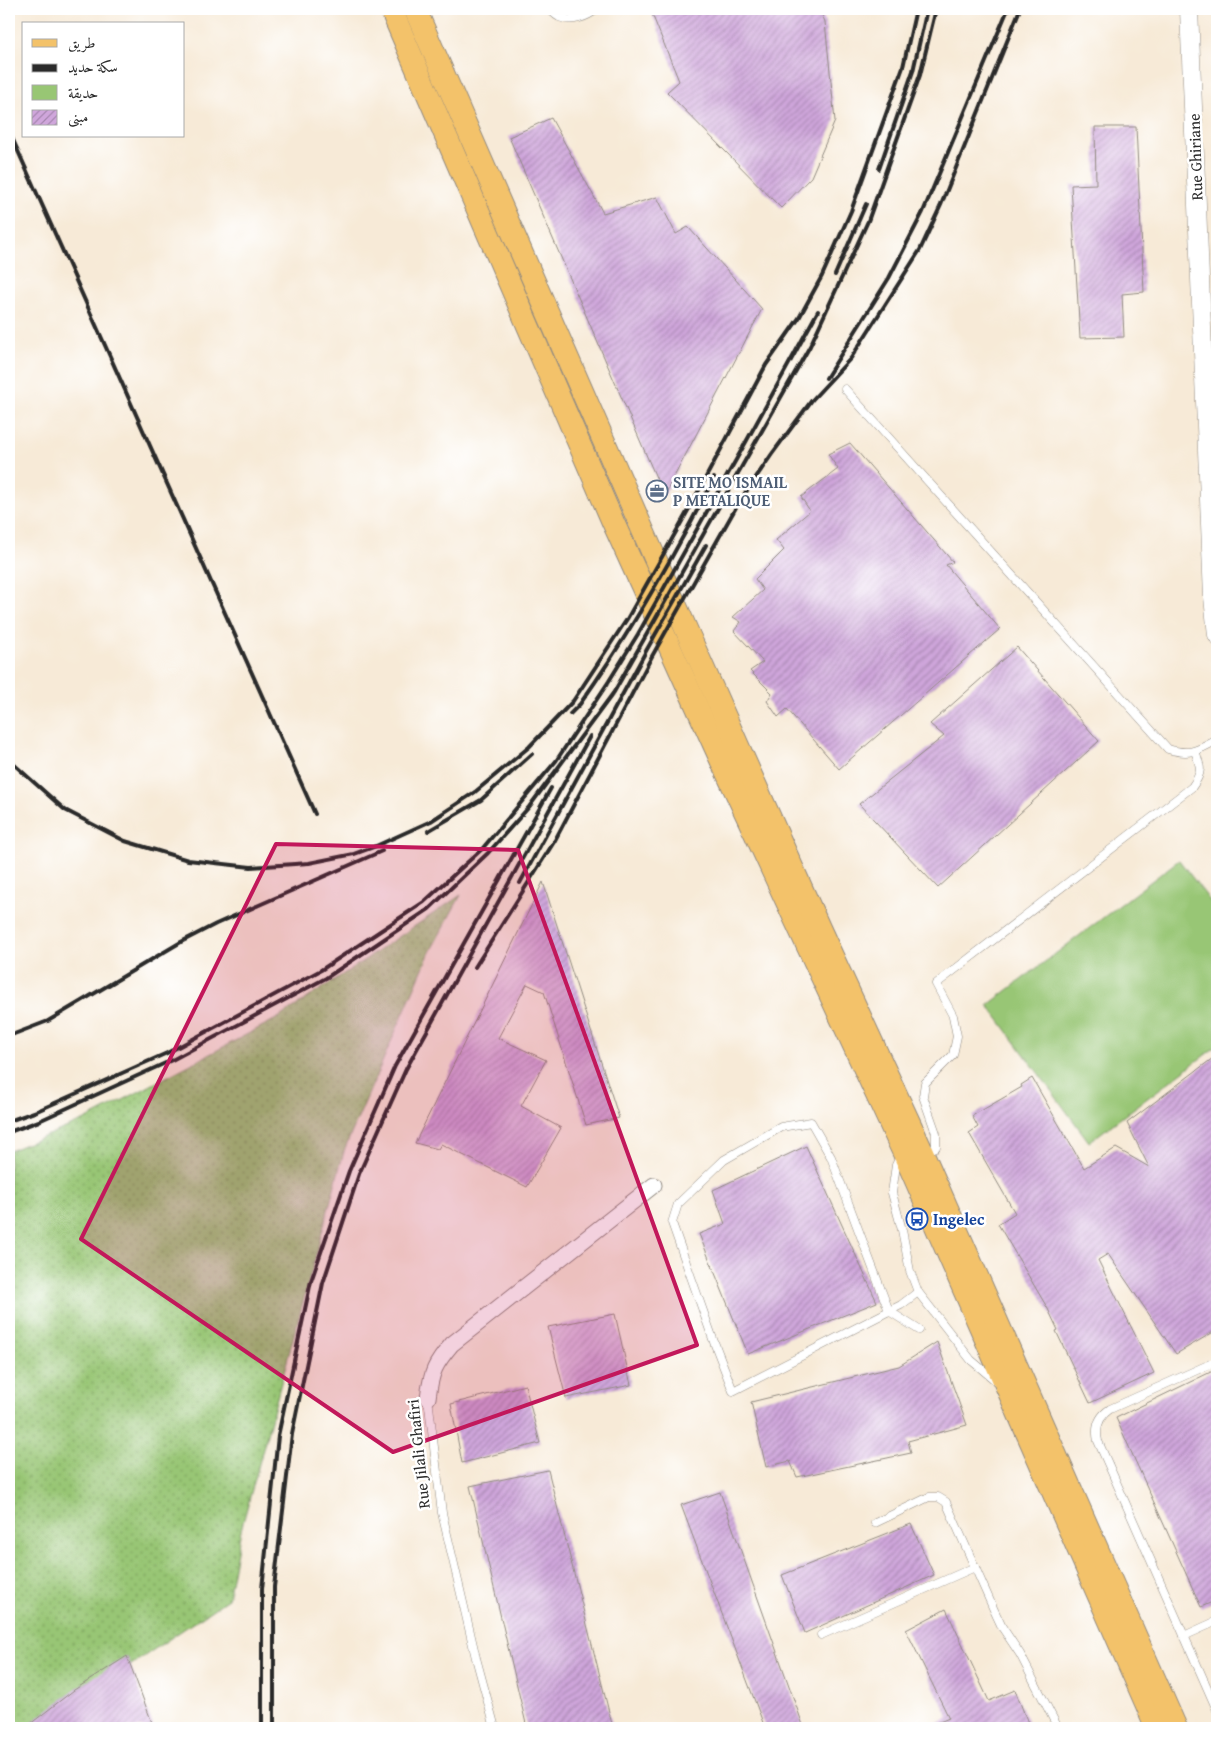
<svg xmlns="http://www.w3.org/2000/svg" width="1226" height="1737" font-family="'Gentium Book Plus',Amiri,serif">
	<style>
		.grass { fill: url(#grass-dots); stroke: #627850 }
		.park { fill: #98c674; stroke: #627850 }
		.building { fill: url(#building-hatch) }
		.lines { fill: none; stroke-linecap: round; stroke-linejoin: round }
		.service-casing { stroke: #918a81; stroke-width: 9 }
		.minor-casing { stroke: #918a81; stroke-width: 17 }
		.tertiary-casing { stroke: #918a81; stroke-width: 19 }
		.primary-casing { stroke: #918a81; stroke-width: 24 }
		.service { stroke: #fff; stroke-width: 8 }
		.minor { stroke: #fff; stroke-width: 15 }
		.tertiary { stroke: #fff; stroke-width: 18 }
		.primary { stroke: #f3c26a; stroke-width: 22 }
		.rail { stroke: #2b2b2b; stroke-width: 4 }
		.marked { fill: #c2185b; fill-opacity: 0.2; stroke: #c2185b; stroke-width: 4; stroke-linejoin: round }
		.labels { text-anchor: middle; stroke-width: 5; stroke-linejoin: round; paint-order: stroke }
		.street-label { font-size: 16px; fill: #2b2b2b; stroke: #fff }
		.service-label { font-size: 16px; font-weight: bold; fill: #4e5e75; stroke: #fff; text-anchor: start }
		.transit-label { font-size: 16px; font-weight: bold; fill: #164399; stroke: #fff; text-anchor: start }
	</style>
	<defs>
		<pattern id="grass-dots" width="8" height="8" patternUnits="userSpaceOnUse" patternTransform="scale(1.25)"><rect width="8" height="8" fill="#98c674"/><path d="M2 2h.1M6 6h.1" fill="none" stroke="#7ca15f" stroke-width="1.8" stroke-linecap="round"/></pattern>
		<pattern id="building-hatch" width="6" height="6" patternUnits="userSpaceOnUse" patternTransform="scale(1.25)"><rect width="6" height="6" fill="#cfa6db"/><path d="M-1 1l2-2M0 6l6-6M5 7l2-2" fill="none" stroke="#a887b2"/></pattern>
	</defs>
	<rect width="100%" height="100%" fill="#fff"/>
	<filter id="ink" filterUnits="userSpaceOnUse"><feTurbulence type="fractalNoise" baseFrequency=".02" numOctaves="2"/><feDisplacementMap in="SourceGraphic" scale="10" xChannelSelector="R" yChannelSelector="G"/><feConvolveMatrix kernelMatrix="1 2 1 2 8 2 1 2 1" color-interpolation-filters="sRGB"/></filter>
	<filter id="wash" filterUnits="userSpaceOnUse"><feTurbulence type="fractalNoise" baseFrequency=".0096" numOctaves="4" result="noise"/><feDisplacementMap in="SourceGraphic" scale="20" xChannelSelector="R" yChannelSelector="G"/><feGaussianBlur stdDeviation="1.12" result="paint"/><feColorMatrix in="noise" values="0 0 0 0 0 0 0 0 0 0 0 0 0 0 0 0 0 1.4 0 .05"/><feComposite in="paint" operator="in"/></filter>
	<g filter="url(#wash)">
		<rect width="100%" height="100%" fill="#f7ead7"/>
		<path class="grass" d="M461,895L430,952L345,1148L241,1530L228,1599L39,1728H9V1151L85,1120L278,1018Z"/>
		<path class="park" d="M1179,860L1217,910V1046L1089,1142L988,1005Z"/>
		<g id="blocks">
			<g class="building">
				<path d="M650,9H820L825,22L835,121L811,177L781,208L667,92L679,81Z"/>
				<path d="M551,118L603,213L657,197L676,234L688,227L762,309L664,496L509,137Z"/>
				<path d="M1095,127H1136L1144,292L1122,294L1124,337L1080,338L1071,185L1096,184Z"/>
				<path d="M850,443L953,562L946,565L1000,629L839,769L787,709L778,717L767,701L772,693L750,671L763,662L734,631L741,622L733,617L763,590L755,579L784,550L776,540L810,511L801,497L838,469L828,454Z"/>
				<path d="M1017,647L1099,741L938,888L859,804L944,736L930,724Z"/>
				<path d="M543,882L619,1118L586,1125L544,992L527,984L498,1038L546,1060L521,1106L561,1128L527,1187L441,1144L438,1149L415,1143Z"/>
				<path d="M1217,1055V1330L1176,1354L1108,1254L1098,1260L1154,1373L1090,1403L1056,1331L1058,1330L1048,1309L998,1224L1015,1213L969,1133L978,1127L972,1116L1022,1087L1021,1085L1032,1078L1084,1168L1116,1148L1149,1167L1127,1123Z"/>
				<path d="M806,1146L877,1302L748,1354L699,1234L725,1224L713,1190Z"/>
				<path d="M615,1314L631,1385L566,1398L548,1327Z"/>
				<path d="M937,1342L967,1425L908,1441L911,1453L797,1477L790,1461L766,1467L751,1402L899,1366Z"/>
				<path d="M1217,1369V1600L1201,1607L1116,1418Z"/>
				<path d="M525,1385L540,1443L462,1463L451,1404Z"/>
				<path d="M548,1470L613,1728H527L470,1486Z"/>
				<path d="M720,1492L804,1728H765L681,1505Z"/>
				<path d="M911,1524L934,1575L805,1633L782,1575Z"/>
				<path d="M946,1609L989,1701L1015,1690L1030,1728H925L949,1718L906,1630Z"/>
				<path d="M127,1656L154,1728H25L74,1690Z"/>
			</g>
		</g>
	</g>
	<g filter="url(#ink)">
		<use href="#blocks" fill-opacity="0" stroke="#918a81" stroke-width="1"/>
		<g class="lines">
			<g class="service-casing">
				<g id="service">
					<path d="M549,9C552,11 555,15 559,17C572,23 587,17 597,9"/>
					<path d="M845,389L1168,749C1191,756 1198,750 1217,740"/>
					<path d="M924,1152L936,1147V1133L923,1096L925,1083L953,1055L957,1036L953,1016L936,984L1192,787C1203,772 1201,767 1195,751"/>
					<path d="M901,1155L896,1165L892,1193L902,1230L910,1271L918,1292L971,1360L996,1381"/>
					<path d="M918,1292L901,1305L889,1311L733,1391L714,1342L672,1223L678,1204L724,1160L781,1127L811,1122L831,1157L889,1311L919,1330"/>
					<path d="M1217,1361L1110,1409C1098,1417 1095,1428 1098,1441L1217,1710"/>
					<path d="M428,1398L442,1513L476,1658L495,1728"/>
					<path d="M875,1523L929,1497H938L946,1502L994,1610L1002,1627L1020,1654L1058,1728"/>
					<path d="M821,1635L975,1567"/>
					<path d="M1184,1636L1217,1621"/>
				</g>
			</g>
			<g class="minor-casing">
				<path id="minor" d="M428,1398C431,1372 435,1364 452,1344L654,1185"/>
			</g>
			<g class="tertiary-casing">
				<path id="tertiary" d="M1189,9L1213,597L1217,635"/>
			</g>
			<g class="primary-casing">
				<g id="primary">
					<path d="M391,9L613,522L722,762L903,1151L1157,1728"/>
					<path d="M415,9L693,645L819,928L913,1131L1176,1728"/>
				</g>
			</g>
			<use href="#service" class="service"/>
			<use href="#minor" class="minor"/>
			<use href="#tertiary" class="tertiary"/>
			<use href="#primary" class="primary"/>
			<g class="rail">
				<path d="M9,131L315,814"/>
				<path d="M879,169L913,71L927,9"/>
				<path d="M835,275L866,204"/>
				<path d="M826,378L889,278L923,212L1008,9"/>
				<path d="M570,714L580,704C631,632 674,556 714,478"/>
				<path d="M9,760L65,810L125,841L188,860L251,867L309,863L354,854L376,846L431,821L475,792L529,747L573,701L627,619L690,507L766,365L799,318L822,276L851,211L903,67L916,9"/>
				<path d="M428,831L481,800L532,754"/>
				<path d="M520,883L646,651L706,545"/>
				<path d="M475,967L554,842L651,658L739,502L772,454L812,400L851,358L920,250L941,205L1020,9"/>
				<path d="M9,1036L48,1021L181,942L216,924L382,851"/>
				<path d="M9,1121L37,1111L167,1053L321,970L424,902L482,849L556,761L609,681L638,634L746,442L818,311"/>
				<path d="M9,1132L39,1121L172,1060L326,978L429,909L488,853L529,807L614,692L810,346L868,221L920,75L936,9"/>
				<path d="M262,1728V1589L278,1436L311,1281L349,1171L395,1066L551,788"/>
				<path d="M274,1728V1587L292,1434L323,1283L359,1174L406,1069L590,736"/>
			</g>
		</g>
	</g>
	<path class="marked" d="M276,844L518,850L697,1345L393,1452L81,1239Z"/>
	<defs>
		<g id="office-ring" transform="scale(1.125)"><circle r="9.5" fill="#fff" stroke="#5c6f8a" stroke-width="1.5"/><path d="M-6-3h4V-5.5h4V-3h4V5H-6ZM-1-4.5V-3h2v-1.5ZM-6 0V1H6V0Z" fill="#5c6f8a"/></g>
		<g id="bus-ring" transform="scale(1.125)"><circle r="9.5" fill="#fff" stroke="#1a4fb4" stroke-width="1.5"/><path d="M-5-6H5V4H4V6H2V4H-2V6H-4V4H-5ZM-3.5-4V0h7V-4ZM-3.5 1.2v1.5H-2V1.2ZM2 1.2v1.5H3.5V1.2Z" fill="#1a4fb4"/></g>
	</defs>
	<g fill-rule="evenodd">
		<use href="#office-ring" x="657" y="491"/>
		<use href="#bus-ring" x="917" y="1219"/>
	</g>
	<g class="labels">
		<g class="street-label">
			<text transform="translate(1195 157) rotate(-92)" y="6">Rue Ghiriane</text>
			<text transform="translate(418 1454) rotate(-96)" y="6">Rue Jilali Ghafiri</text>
		</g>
		<g class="service-label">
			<text x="673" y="488">SITE MO ISMAIL<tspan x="673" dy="18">P METALIQUE</tspan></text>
		</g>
		<g class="transit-label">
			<text x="933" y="1225">Ingelec</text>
		</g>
	</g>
	<rect width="1226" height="1737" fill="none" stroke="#fff" stroke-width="30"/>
	<rect x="22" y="22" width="162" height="115" fill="#ffffff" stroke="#aaaaaa"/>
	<rect x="32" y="39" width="25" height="8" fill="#f3c26a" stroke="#aaaaaa"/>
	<text x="68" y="48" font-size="15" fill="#2b2b2b">طريق</text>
	<rect x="32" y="64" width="25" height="8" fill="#2b2b2b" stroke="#aaaaaa"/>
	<text x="68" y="72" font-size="15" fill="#2b2b2b">سكة حديد</text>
	<rect x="32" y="85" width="25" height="15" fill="#98c674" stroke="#aaaaaa"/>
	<text x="68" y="98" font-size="15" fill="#2b2b2b">حديقة</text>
	<rect x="32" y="110" width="25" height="15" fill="url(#building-hatch)" stroke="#aaaaaa"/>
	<text x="68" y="122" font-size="15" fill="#2b2b2b">مبنى</text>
</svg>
